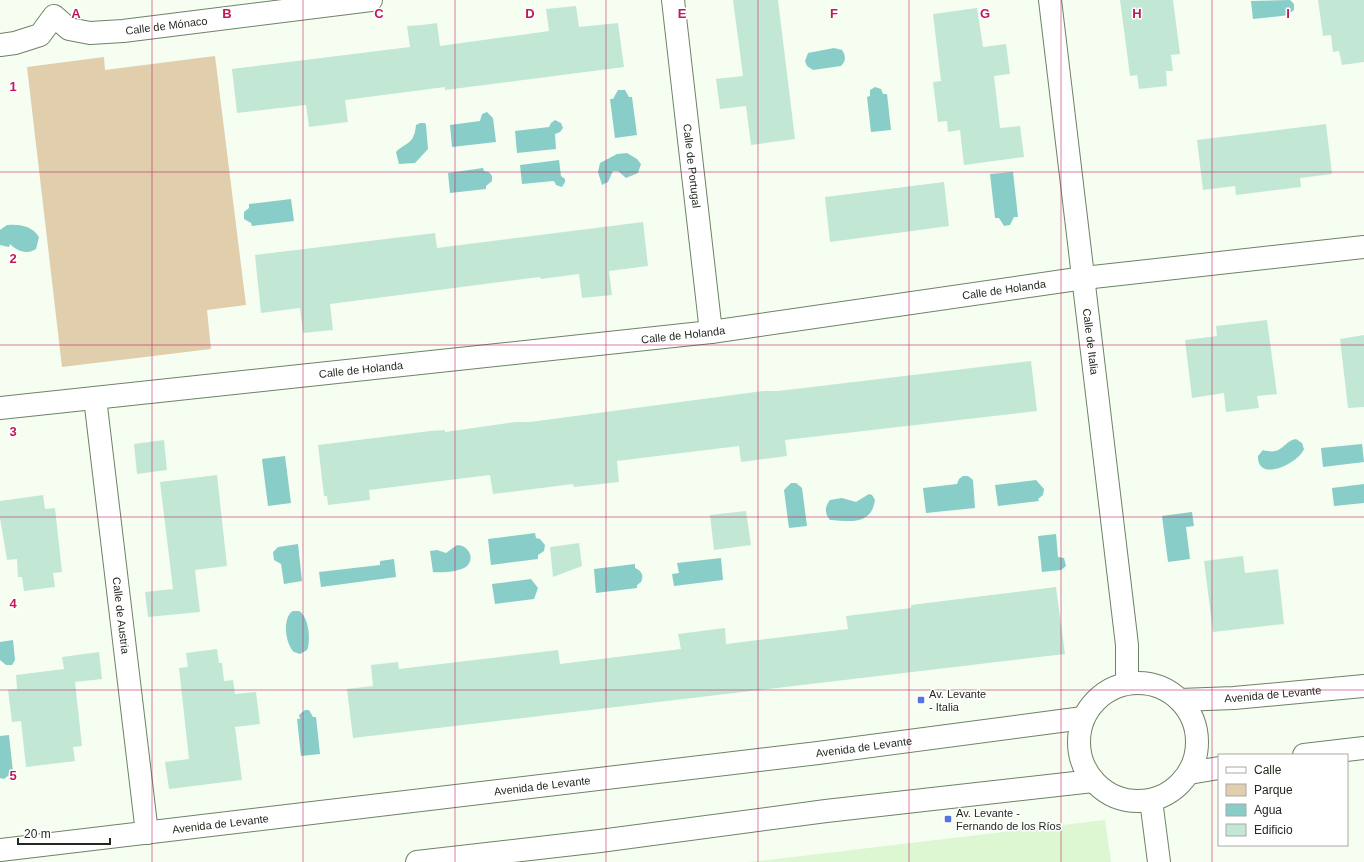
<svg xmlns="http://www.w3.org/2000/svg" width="1364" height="862" font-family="Arial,sans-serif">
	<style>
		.built { fill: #dcf7d2 }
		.green { fill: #e0ceac }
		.water { fill: #89cdc8 }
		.building { fill: #c2e8d5 }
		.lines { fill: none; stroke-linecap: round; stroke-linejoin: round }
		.minor-casing { stroke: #6e8267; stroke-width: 24 }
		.tertiary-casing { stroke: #6e8267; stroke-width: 24 }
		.minor { stroke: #fff; stroke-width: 22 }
		.tertiary { stroke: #fff; stroke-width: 22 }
		.grid { fill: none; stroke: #c2185b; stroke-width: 1; stroke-opacity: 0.55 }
		.poi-dot { fill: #5572e7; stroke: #fff; stroke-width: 1.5 }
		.labels { text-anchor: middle; stroke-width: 3; stroke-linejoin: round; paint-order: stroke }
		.street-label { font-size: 11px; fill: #222a1f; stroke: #fff }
		.poi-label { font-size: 11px; fill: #222a1f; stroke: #fff; text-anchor: start }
		.grid-label { font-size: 13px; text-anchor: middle; font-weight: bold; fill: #c2185b; stroke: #fff; stroke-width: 3; stroke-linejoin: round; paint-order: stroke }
	</style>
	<rect width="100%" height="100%" fill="#f5fef1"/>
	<path class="built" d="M1105,820L1111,862H748L768,860Z"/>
	<path class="green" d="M215,56L246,305L207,310L211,349L62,367L27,67L104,57L105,70Z"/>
	<g class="water">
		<path d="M1290,0L1294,4V10L1290,13V15L1253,19L1251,1Z"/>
		<path d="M834,48L842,50C846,56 846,61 841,66L813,70L807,66L805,61L808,53Z"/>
		<path d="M875,87L881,89L883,94H887L891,130L871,132L867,97L870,96V90Z"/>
		<path d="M618,90H625L629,97H632L637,135L615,138L610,99H613Z"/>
		<path d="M487,112L493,118L496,142L452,147L450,125L480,121L482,114Z"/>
		<path d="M555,120L561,123L563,128L560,132L555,134L556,149L517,153L515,131L549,127L551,123Z"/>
		<path d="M420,123H425L426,125L428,149L415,163L399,164L396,152C407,141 414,145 416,125Z"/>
		<path d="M627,153L637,159L641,164L638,173L626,178L618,171H613L608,182L602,185L598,172L600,163L617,154Z"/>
		<path d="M559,160L561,176L565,179V182L562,187L556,185L554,181L522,184L520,165Z"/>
		<path d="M483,168L484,171L489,172L492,176V181L486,186V189L450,193L448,173Z"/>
		<path d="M1013,172L1018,217H1014L1010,225L1004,226L999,218H995L990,174Z"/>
		<path d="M291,199L294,221L252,226L251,223L244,219V212L249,208V204Z"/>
		<path d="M7,225C20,224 32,226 39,237L36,249C27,255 17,251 10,244L9,247L0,245V230Z"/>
		<path d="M1296,439L1302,443L1304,449C1298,464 1257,483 1258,456L1263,450C1283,456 1283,441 1296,439Z"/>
		<path d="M1362,444L1364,462L1323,467L1321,448Z"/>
		<path d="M285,456L291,503L268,506L262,459Z"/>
		<path d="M963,476H968L973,480L975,508L926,513L923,488L957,484L959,479Z"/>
		<path d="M1036,480L1044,489L1043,495L1038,499L1039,501L998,506L995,485Z"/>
		<path d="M791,483H796L802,488L807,526L789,528L784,490Z"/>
		<path d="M1364,484V503L1334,506L1332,488Z"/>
		<path d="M869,494L872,495L875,500C871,526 850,521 830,520C824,513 825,506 830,500L842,498L856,502Z"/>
		<path d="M1192,512L1194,526L1186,527L1190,559L1168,562L1162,516Z"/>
		<path d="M535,533L536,538L540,539L545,545L544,551L538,555V559L491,565L488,539Z"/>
		<path d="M1056,534L1058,557L1064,558L1066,566L1061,570L1042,572L1038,536Z"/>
		<path d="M298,544L302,581L284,584L281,564L274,560L273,552L278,547Z"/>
		<path d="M457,545C467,545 475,556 468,565C462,572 441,573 433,572L430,551L437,550L446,553Z"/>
		<path d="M721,558L723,580L674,586L672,574L679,573L677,563Z"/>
		<path d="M394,559L396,577L321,587L319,572L380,565V561Z"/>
		<path d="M635,564V568C642,571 644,576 641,582L637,585V588L596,593L594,569Z"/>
		<path d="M531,579L538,588L534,599L495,604L492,584Z"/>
		<path d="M293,611H299C309,617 311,641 307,650L300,654L294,652C285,644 282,617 293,611Z"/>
		<path d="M13,640L15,660L12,665H6L0,660V642Z"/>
		<path d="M305,710H309L313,717H316L320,754L301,756L297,719H300L299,715Z"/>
		<path d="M9,735L13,772L4,779L0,778V736Z"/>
	</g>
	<g class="building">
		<path d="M733,0H778L795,139L751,145L746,106L720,109L716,79L743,76Z"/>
		<path d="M1120,0H1173L1180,54L1171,55L1173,71H1166L1167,86L1139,89L1137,75L1130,76Z"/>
		<path d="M1318,0H1364V62L1342,65L1339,51L1333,52L1331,35L1323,36Z"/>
		<path d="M576,6L579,27L618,23L624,67L445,90V87L345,100L348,122L309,127L306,105L237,113L232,69L410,47L407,26L422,25L437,23L440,46L549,31L546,9Z"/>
		<path d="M977,8L983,47L1006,44L1010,74L994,76L1000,128L1020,126L1024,157L964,165L960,130L948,132L947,121L938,122L933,82L941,81L933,14Z"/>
		<path d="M1326,124L1332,174L1300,178L1301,187L1236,195L1235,186L1203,190L1197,140Z"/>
		<path d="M944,182L949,226L830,242L825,197Z"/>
		<path d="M643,222L648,266L609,271L612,295L582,298L579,274L541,279L540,277L330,304L333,330L303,333L300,308L261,313L255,255L435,233L437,248Z"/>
		<path d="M1267,320L1277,394L1257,396L1259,408L1226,412L1224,393L1192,398L1185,340L1217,336L1216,326Z"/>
		<path d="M1364,335V407L1348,408L1340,339Z"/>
		<path d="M1031,361L1037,411L785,440L787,456L741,462L739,446L617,461L619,482L574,487L573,484L493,494L490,475L369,490L370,500L328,505L327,496H324L318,445L430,431L445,430V432L515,422H530L763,391H778Z"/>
		<path d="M164,440L167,470L137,474L134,444Z"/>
		<path d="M217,475L227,566L195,570L200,612L148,617L145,592L173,589L160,482Z"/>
		<path d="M43,495L45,509L55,508L62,572L53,573L55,587L24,591L22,577H18L17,559L7,560L0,518V501Z"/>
		<path d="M746,511L751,545L714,550L710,515Z"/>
		<path d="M579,543L582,566L553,577L550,547Z"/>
		<path d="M1243,556L1245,573L1278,569L1284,624L1213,632L1204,561Z"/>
		<path d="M1056,587L1065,654L353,738L347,689L373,686L371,665L398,662L399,669L558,650L560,664L681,649L678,634L725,628L726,644L848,629L846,616L911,608V605Z"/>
		<path d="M217,649L219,663H222L224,681L233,680L235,694L256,692L260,724L235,727L242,780L169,789L165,762L189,759L179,668L188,667L186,653Z"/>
		<path d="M99,652L102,679L75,682L82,746L73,747L75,761L26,767L21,721L12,722L8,690L17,689L16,675L64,669L62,657Z"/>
	</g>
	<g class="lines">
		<g class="minor-casing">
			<g id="minor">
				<path id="s1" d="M673,0L711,332"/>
				<path id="s2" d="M1050,0L1127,645V683"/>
				<path id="s3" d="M0,45L15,43L40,35L54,16L69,29L90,33L123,31L371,0"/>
				<path id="s4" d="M95,398L147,833"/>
				<path id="s5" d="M0,408L711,332L1084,278L1364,247"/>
				<path d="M1151,800L1159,862"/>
			</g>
		</g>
		<g class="tertiary-casing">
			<g id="tertiary">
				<circle cx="1138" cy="742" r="59"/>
				<path id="s6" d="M1180,700L1234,698L1364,686"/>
				<path d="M1304,755L1364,748"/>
				<path d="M1189,773L1219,768"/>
				<path id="s7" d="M0,850L818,753L1083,718"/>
				<path d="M417,862L600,841L826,811L1093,781"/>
			</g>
		</g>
		<use href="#minor" class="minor"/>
		<use href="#tertiary" class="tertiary"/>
	</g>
	<path class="grid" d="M152,0V862M303,0V862M455,0V862M606,0V862M758,0V862M909,0V862M1061,0V862M1212,0V862M0,172H1364M0,345H1364M0,517H1364M0,690H1364"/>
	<g class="poi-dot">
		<rect x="917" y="696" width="8" height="8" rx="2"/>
		<rect x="944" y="815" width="8" height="8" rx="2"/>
	</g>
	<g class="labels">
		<g class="street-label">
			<text dy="4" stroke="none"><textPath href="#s3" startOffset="183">Calle de Mónaco</textPath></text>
			<text dy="4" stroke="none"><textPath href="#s1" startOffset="167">Calle de Portugal</textPath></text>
			<text dy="4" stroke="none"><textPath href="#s5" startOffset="1011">Calle de Holanda</textPath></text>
			<text dy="4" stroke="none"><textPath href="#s5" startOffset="687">Calle de Holanda</textPath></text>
			<text dy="4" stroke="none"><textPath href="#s2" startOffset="344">Calle de Italia</textPath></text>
			<text dy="4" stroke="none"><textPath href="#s5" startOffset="363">Calle de Holanda</textPath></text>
			<text dy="4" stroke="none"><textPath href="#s4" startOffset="219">Calle de Austria</textPath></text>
			<text dy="4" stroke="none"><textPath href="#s6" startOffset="93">Avenida de Levante</textPath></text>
			<text dy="4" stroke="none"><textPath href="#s7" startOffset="870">Avenida de Levante</textPath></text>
			<text dy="4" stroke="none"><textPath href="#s7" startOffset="546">Avenida de Levante</textPath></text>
			<text dy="4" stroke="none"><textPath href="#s7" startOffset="222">Avenida de Levante</textPath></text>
		</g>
		<g class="poi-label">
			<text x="929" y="698">Av. Levante<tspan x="929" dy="13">- Italia</tspan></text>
			<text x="956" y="817">Av. Levante -<tspan x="956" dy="13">Fernando de los Ríos</tspan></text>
		</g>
	</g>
	<g class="grid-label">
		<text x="76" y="18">A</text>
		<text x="227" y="18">B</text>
		<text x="379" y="18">C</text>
		<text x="530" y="18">D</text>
		<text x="682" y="18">E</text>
		<text x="834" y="18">F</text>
		<text x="985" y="18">G</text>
		<text x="1137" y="18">H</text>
		<text x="1288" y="18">I</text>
		<text x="13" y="91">1</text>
		<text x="13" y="263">2</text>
		<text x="13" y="436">3</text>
		<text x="13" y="608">4</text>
		<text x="13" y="780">5</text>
	</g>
	<rect x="1218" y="754" width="130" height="92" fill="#ffffff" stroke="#a7aaa5"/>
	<rect x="1226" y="767" width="20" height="6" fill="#ffffff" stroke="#a7aaa5"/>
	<text x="1254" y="774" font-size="12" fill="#222a1f">Calle</text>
	<rect x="1226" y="784" width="20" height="12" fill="#e0ceac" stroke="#a7aaa5"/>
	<text x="1254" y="794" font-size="12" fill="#222a1f">Parque</text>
	<rect x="1226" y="804" width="20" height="12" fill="#89cdc8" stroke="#a7aaa5"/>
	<text x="1254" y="814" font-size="12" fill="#222a1f">Agua</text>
	<rect x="1226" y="824" width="20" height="12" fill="#c2e8d5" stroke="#a7aaa5"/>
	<text x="1254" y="834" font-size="12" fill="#222a1f">Edificio</text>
	<path d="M18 838v6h92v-6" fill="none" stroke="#222a1f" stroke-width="2"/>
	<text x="24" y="838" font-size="12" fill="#222a1f" stroke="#ffffff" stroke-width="3" paint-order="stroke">20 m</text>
</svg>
